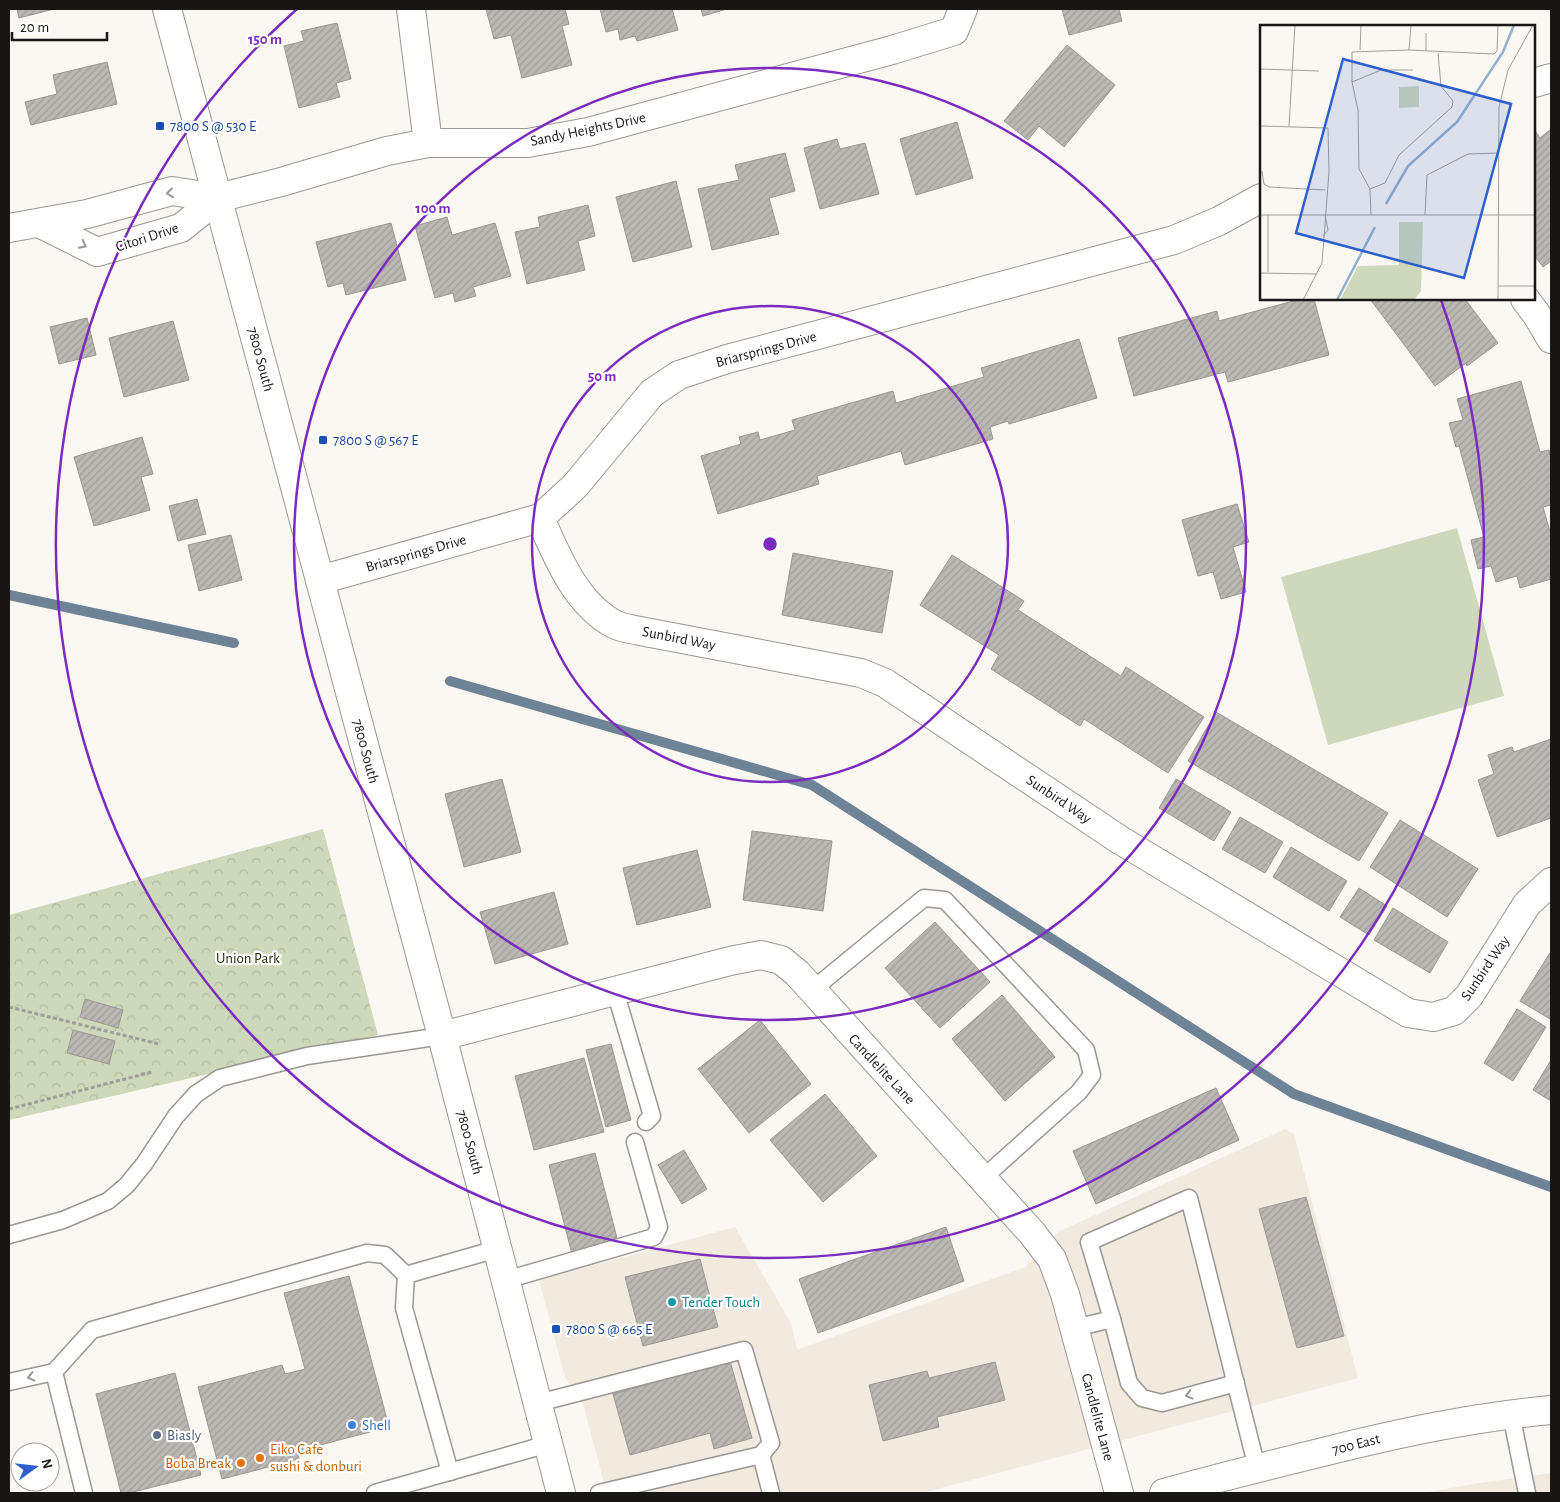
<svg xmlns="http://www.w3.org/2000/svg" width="1560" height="1502" font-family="'Alegreya Sans',sans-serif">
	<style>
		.built { fill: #f2e9df }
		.park { fill: url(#park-crowns) }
		.garden { fill: #ced9bb }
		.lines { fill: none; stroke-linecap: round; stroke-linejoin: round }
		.stream { stroke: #6e8395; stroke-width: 10 }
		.building { fill: url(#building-hatch); stroke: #9b9793 }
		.lane-casing { stroke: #9b9793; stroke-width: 19 }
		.street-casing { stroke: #9b9793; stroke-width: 30 }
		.secondary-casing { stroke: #9b9793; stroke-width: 30 }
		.primary-casing { stroke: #9b9793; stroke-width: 30 }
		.path { stroke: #a09d9a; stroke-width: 3; stroke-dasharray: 4 2.5; stroke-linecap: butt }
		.lane { stroke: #fff; stroke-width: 16 }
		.street { stroke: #fff; stroke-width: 28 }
		.secondary { stroke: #fff; stroke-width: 28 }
		.primary { stroke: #fff; stroke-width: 28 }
		.oneway { stroke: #989796 }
		.ring { fill: none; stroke: #7b2cbf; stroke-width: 2.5 }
		.transit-dot { fill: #1a4fb4; stroke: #fff; stroke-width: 2 }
		.culture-dot { fill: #0f9aa8; stroke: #fff; stroke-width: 2 }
		.shop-dot { fill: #3f7fe0; stroke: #fff; stroke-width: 2 }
		.service-dot { fill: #5c6f8a; stroke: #fff; stroke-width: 2 }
		.food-dot { fill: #e8710a; stroke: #fff; stroke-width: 2 }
		.labels { text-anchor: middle; stroke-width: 4.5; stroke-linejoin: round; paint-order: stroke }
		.transit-label { font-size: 15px; fill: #164399; stroke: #fff; text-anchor: start }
		.street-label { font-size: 15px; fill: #191716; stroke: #fff }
		.park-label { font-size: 15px; fill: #253107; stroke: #fff }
		.culture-label { font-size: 15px; fill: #0d838f; stroke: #fff; text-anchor: start }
		.shop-label { font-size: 15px; fill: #366cbe; stroke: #fff; text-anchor: start }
		.service-label { font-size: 15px; fill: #4e5e75; stroke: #fff; text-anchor: start }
		.food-label { font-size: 15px; fill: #c56008; stroke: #fff; text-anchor: start }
		.inset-river { fill: none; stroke: #93b1cc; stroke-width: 2.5 }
		.inset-road { fill: none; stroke: #a19d9b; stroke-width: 1 }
		.view { fill: #2d5fcd; fill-opacity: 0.15; stroke: #2d5fcd; stroke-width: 2.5 }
		.inset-edge { fill: none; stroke: #191716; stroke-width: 2.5 }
		.centre { fill: #7b2cbf; stroke: #fff; stroke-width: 2.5 }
		.ring-label { font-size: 15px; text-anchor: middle; font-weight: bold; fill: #7b2cbf; stroke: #fff; stroke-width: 4.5; stroke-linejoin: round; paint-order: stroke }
	</style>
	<defs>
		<pattern id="park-crowns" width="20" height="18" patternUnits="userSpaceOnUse" patternTransform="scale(1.25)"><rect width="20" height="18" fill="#ced9bb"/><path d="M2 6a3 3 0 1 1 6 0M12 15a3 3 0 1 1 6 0" fill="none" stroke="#b0baa0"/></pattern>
		<pattern id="building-hatch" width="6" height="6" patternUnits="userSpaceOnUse" patternTransform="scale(1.25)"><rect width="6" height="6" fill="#bbb8b4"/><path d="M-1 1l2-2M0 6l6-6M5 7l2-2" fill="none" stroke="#a09d9a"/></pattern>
	</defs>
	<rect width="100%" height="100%" fill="#fbf7f3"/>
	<g class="built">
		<path d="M1285,1129L1294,1134L1358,1378L922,1493H607L578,1386L569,1383L565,1377L539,1280L735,1227L791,1323L797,1350L1025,1267L1058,1232Z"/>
		<path d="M1551,1473V1493H1422L1480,1483Z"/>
	</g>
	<path class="park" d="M323,829L378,1035L9,1120V915Z"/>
	<path class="garden" d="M1457,528L1504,696L1328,745L1281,577Z"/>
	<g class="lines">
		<g class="stream">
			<path d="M9,595L234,643"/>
			<path d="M450,681L812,785L1294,1094L1551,1187"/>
		</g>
	</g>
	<g class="building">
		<path d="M17,9H54L19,18Z"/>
		<path d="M486,9H565L569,24L562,26L572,65L522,78L511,35L494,39Z"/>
		<path d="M600,9H672L678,30L637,41L635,36L620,40L618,29L606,32Z"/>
		<path d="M701,9H727L703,16Z"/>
		<path d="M1062,9H1119L1122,21L1069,35Z"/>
		<path d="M337,23L351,79L336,83L340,97L299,108L284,46L304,41L301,31Z"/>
		<path d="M1067,45L1115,85L1064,147L1039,126L1028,140L1004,121Z"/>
		<path d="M107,62L117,104L31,125L25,102L57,94L53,75Z"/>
		<path d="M957,122L973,178L916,195L900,139Z"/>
		<path d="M1534,129L1540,138L1551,129V261L1543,267L1534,255Z"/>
		<path d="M837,139L840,149L865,143L879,194L820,209L804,148Z"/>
		<path d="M785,153L795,191L769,198L779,234L712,250L698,189L739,180L735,165Z"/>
		<path d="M676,181L692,247L633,262L616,197Z"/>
		<path d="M588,205L595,236L578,241L585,270L527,284L515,232L540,227L538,217Z"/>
		<path d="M447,217L452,235L495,223L511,276L473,287L476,296L455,302L453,293L435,298L415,226Z"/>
		<path d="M391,223L406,280L346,295L343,283L328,287L316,242Z"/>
		<path d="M1301,299H1314L1329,355L1228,382L1225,372L1134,396L1118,338L1217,311L1219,321Z"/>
		<path d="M1370,299H1465L1498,343L1467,366L1466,363L1435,386Z"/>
		<path d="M87,318L96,355L59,364L50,327Z"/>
		<path d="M173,321L189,380L124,397L109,338Z"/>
		<path d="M1079,339L1097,398L1009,424L1008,421L990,427L993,439L905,465L901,451L817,476L819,484L718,514L701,456L741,444L739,437L758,432L760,440L795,430L792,420L893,391L896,403L984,377L981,368Z"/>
		<path d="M1521,381L1540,452L1549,450L1551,459V505L1543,507L1551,535V579L1520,588L1517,576L1496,582L1491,566L1478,569L1471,540L1484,537L1459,446L1456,447L1449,423L1463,420L1457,399Z"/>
		<path d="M142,437L153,474L141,477L150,510L94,526L74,457Z"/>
		<path d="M197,499L206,534L178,541L169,506Z"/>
		<path d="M1237,504L1249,542L1233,547L1246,592L1221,599L1213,572L1198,576L1182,520Z"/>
		<path d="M231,535L242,580L199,591L188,545Z"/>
		<path d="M793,553L893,571L882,633L782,615Z"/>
		<path d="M952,555L1024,601L1018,610L1121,676L1126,667L1204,717L1168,773L1084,719L1080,726L991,669L999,655L920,605Z"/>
		<path d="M1216,712L1388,813L1359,861L1188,761Z"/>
		<path d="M1551,739V818L1497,837L1478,780L1494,774L1488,755L1512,747L1514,752Z"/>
		<path d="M502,779L521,852L464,867L445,794Z"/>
		<path d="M1176,779L1231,812L1214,841L1159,808Z"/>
		<path d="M1240,817L1283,842L1265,873L1222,849Z"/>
		<path d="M1400,820L1478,869L1447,917L1370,867Z"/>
		<path d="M752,831L832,841L823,911L743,900Z"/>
		<path d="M1291,847L1347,881L1329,911L1273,877Z"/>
		<path d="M697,850L711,907L637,925L623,868Z"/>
		<path d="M1359,888L1387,906L1369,935L1340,917Z"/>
		<path d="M554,892L568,944L495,964L480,912Z"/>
		<path d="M1393,908L1448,942L1430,973L1374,940Z"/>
		<path d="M935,922L990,982L940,1028L885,968Z"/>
		<path d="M1551,951V1017L1550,1019L1520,1001Z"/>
		<path d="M1002,995L1055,1057L1005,1101L952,1039Z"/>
		<path d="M85,999L123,1010L118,1028L80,1017Z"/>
		<path d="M1517,1009L1546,1027L1513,1081L1484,1063Z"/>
		<path d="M760,1020L811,1084L749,1133L698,1069Z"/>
		<path d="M73,1030L115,1041L109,1064L67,1053Z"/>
		<path d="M611,1044L631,1120L606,1127L586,1050Z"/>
		<path d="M584,1058L604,1132L534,1150L515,1076Z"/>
		<path d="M1551,1060V1101L1533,1090Z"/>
		<path d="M1216,1088L1239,1140L1096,1204L1073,1151Z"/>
		<path d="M825,1094L877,1156L823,1202L770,1140Z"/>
		<path d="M684,1150L707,1189L682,1204L658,1165Z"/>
		<path d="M595,1153L618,1242L572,1254L549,1165Z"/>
		<path d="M1306,1197L1344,1336L1297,1348L1259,1209Z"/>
		<path d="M946,1227L964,1281L818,1333L799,1279Z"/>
		<path d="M700,1259L718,1327L643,1346L625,1277Z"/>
		<path d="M349,1276L389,1427L297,1451L299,1459L222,1479L198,1387L282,1365L285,1374L305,1369L284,1293Z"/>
		<path d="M730,1361L752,1438L714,1449L710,1433L630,1455L613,1394Z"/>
		<path d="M995,1362L1005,1400L937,1417L939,1427L883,1441L869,1385L927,1371L929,1378Z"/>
		<path d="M175,1373L201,1475L129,1493H121L96,1394Z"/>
	</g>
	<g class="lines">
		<g class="lane-casing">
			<g id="lane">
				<path d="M615,991L652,1116L646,1122"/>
				<path d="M811,991L924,898L945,900L1086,1050L1092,1075L1079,1092L983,1178"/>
				<path d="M9,1235L63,1220L108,1201L127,1185L144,1164L176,1116L196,1094L220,1078L307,1056L442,1036"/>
				<path d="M406,1275L404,1308L450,1472"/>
				<path d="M406,1275L497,1249"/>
				<path d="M506,1280L654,1237L659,1227L635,1142"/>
				<path d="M1112,1319L1129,1383L1142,1398L1162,1403L1236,1383"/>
				<path d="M1075,1328L1112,1319L1089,1242L1189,1198L1257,1468"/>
				<path d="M9,1382L54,1372"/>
				<path d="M538,1403L744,1350L771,1443L761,1455L599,1493"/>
				<path d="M1511,1414L1527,1493"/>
				<path d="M761,1455L771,1493"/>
				<path d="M84,1493L54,1372L92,1330L367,1253L385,1255L406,1275"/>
				<path d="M375,1493L548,1444"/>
			</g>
		</g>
		<g class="street-casing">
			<g id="street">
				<path d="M411,9L428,143"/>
				<path d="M1534,83L1551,78"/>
				<path d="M39,223L97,252L181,228L218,198"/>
				<path d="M9,228L87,214L172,191L218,198L281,182L387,151L428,143H528L588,132L892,50L954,31L963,9"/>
				<path d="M1525,299L1537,315L1551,339"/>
				<path d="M540,518C557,556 575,603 614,624C621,628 632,629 640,631L861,673L885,683L1120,840L1408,1013L1433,1017L1454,1011L1469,996L1527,904L1551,882"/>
				<path d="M320,580L540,518L575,486L652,393L679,375L727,359L1174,240L1219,221L1261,198"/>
				<path d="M442,1036L730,961L761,955L781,960L797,973L1032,1233L1052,1259L1065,1294L1119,1493"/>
			</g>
		</g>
		<g class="secondary-casing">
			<path id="secondary" d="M167,9L442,1036L561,1493"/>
		</g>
		<g class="primary-casing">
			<path id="primary" d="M1164,1493C1217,1478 1270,1465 1323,1452C1399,1433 1473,1417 1551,1410"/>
		</g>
		<g class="path">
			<path d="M9,1007L159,1044"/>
			<path d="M9,1109L152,1072"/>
		</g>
		<use href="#lane" class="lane"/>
		<use href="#street" class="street"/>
		<use href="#secondary" class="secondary"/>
		<use href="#primary" class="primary"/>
	</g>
	<defs><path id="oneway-chevron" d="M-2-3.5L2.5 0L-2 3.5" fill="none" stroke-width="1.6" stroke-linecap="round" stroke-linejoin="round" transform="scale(1.25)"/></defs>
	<g class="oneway">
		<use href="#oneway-chevron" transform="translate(170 193) rotate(174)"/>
		<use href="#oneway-chevron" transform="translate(83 245) rotate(27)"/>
		<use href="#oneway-chevron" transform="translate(31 1377) rotate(167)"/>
		<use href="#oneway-chevron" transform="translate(1189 1395) rotate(165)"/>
	</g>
	<g class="ring">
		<circle cx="770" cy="544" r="238"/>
		<circle cx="770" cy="544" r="476"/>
		<path d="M1441 300A714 714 0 1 1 297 9"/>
	</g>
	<g class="transit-dot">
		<rect x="155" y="121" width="10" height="10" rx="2.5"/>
		<rect x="318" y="435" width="10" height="10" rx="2.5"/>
		<rect x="551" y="1324" width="10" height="10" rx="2.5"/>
	</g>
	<circle class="culture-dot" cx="672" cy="1302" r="5"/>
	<circle class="shop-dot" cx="352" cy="1425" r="5"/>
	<circle class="service-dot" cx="157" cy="1435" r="5"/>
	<g class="food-dot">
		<circle cx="260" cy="1458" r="5"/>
		<circle cx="241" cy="1463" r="5"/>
	</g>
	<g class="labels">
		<g class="transit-label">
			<text x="170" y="131">7800 S @ 530 E</text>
			<text x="333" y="445">7800 S @ 567 E</text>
			<text x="566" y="1334">7800 S @ 665 E</text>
		</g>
		<g class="street-label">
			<text transform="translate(588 129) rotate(-12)" y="5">Sandy Heights Drive</text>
			<text transform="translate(147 237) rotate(-18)" y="5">Citori Drive</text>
			<text transform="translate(766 349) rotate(-15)" y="5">Briarsprings Drive</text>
			<text transform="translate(261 359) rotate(75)" y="5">7800 South</text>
			<text transform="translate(416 553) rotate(-16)" y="5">Briarsprings Drive</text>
			<text transform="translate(679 638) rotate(11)" y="5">Sunbird Way</text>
			<text transform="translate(366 751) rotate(75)" y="5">7800 South</text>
			<text transform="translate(1059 799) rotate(34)" y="5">Sunbird Way</text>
			<text transform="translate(1485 968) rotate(-56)" y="5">Sunbird Way</text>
			<text transform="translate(882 1069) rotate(47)" y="5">Candlelite Lane</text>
			<text transform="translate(470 1142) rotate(75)" y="5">7800 South</text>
			<text transform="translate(1098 1417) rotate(75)" y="5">Candlelite Lane</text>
			<text transform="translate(1356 1444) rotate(-14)" y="5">700 East</text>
		</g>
		<g class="park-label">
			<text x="248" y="963">Union Park</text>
		</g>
		<g class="culture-label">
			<text x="682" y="1307">Tender Touch</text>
		</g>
		<g class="shop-label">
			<text x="362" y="1430">Shell</text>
		</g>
		<g class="service-label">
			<text x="167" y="1440">Biasly</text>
		</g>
		<g class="food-label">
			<text x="270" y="1454">Eiko Cafe<tspan x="270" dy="17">sushi &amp; donburi</tspan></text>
			<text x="231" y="1468" text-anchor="end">Boba Break</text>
		</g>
	</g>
	<g transform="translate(1260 25)">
		<rect width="275" height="275" fill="#fbf7f3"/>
		<path d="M139,197H163L161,266L154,275H80L98,241L139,240Z" fill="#ced9bb"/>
		<path d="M159,61V82L139,83V62Z" fill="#ced9bb"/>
		<path class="inset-river" d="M126,179L148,141L197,97L243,27L254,0M77,275L115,202"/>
		<path class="inset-road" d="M100,25L101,0M149,25L151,0M166,26V8M0,44L59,46M92,57L121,45H153M0,101L68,103L69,147L62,238L43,275M29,101L35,0M2,146L4,159L9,162L65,165M110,164L125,158L139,130L192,82L193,76L181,61L178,28M0,190H275M8,190V247M111,190L110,164L99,144L98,85L92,57V27L149,25L234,29L237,26L238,0M165,190L167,150L208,129L238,128M63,211L68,205L65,190M0,248L57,249M238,261H275M238,275L239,82L248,45L273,0"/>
		<path class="view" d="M83,34L251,79L204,253L36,208Z"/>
		<rect width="275" height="275" class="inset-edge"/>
	</g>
	<circle cx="770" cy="544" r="8" class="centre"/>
	<g class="ring-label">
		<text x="265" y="44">150 m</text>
		<text x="433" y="213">100 m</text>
		<text x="602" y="381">50 m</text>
	</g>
	<rect width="1560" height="1502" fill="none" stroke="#191716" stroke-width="20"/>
	<g transform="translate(35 1467) rotate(75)"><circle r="24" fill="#ffffff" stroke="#a3a2a2"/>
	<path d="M0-4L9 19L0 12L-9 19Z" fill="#2d5fcd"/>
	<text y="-8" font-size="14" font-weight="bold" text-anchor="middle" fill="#191716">N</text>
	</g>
	<path d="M12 32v8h95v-8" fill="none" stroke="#191716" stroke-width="2.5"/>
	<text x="20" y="32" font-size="15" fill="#191716" stroke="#ffffff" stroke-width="4" paint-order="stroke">20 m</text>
</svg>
